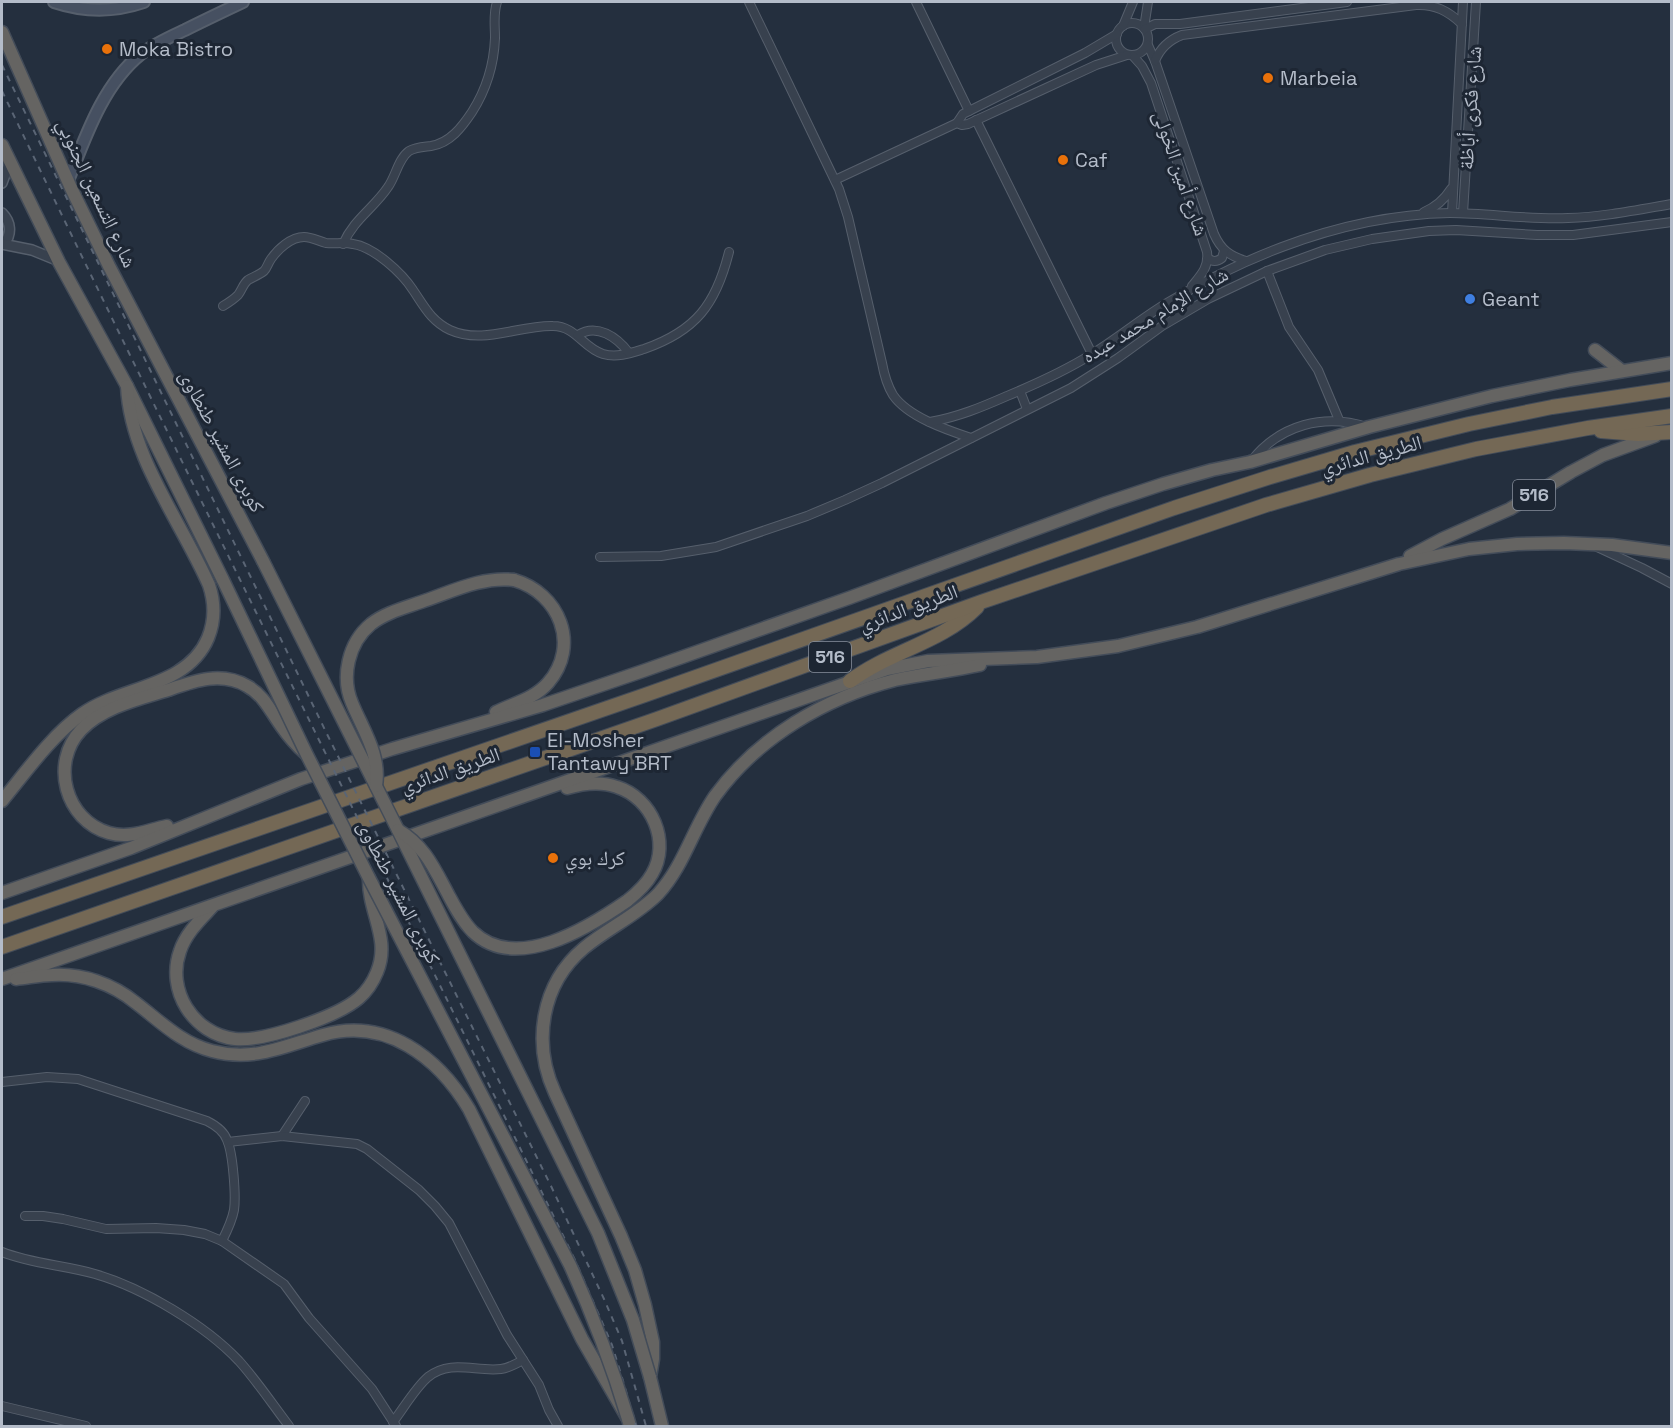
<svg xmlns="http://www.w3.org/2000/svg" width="1673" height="1428" font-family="'Space Grotesk','Noto Naskh Arabic',sans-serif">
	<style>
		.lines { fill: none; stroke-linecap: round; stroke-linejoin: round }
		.minor-casing { stroke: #565f6c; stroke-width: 10 }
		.tertiary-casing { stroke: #565f6c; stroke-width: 12 }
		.secondary-casing { stroke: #565f6c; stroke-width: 14 }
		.trunk-casing { stroke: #434c59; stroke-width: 15 }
		.motorway-casing { stroke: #434c59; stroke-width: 16 }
		.minor { stroke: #38414e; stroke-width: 8 }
		.tertiary { stroke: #38414e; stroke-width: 9 }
		.secondary { stroke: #465061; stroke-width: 10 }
		.trunk { stroke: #656462; stroke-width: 12 }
		.motorway { stroke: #746855; stroke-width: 14 }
		.rail { stroke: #5a6575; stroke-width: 2; stroke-dasharray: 6 6; stroke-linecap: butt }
		.trunk-bridge-casing { stroke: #434c59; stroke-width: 15; stroke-linecap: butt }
		.trunk-bridge { stroke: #656462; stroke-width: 12 }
		.food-dot { fill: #e8710a; stroke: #1d2633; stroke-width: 2 }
		.shop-dot { fill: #3f7fe0; stroke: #1d2633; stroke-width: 2 }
		.transit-dot { fill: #1a4fb4; stroke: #1d2633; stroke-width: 2 }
		.labels { text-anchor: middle; stroke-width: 6; stroke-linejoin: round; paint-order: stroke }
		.shield { fill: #1d2633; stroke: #878f9c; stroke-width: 1.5 }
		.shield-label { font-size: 18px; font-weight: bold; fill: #b4bcc9 }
		.poi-label { font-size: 20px; fill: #b4bcc9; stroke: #1d2633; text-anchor: start }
		.street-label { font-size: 20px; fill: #b4bcc9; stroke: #1d2633 }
	</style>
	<rect width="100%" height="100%" fill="#242f3e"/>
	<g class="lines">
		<g class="minor-casing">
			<g id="minor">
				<path d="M749,2L839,189L848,217L882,363C884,374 887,385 893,395C908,417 947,430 971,438"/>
				<path d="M916,2L969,111"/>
				<circle cx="1132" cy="39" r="16"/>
				<path d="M1123,26L1133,2"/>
				<path d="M1144,28L1148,2"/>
				<path d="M1145,29L1155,24H1180L1347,2"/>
				<path d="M1148,45L1155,61L1214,234C1221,250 1230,256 1246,261"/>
				<path d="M1133,56L1142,66L1151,83L1207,252C1209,267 1201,275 1192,286"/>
				<path d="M1155,61C1160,48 1169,40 1182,35L1416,5C1435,4 1448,11 1462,24"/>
				<path d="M976,120L1092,354"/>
				<path d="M957,123L962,125L968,124L1096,65L1127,55"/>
				<path d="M835,180L957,123L963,114L1085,53L1117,34"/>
				<path d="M1424,212C1436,207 1444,200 1451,189"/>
				<path d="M1452,213L1463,2"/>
				<path d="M1463,213L1476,2"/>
				<path d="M343,244C354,219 374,208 388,187C396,176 398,159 409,151C416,147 423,147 431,146C450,143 462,127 472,112C486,90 494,64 495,38C495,25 493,14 497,2"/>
				<path d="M1208,258C1212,262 1217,262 1222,258L1224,251"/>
				<path d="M1267,271L1289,327L1318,370L1339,420"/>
				<path d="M223,306C228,303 233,300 238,295C242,290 243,284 248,280C253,277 259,275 264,271C267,268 268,263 271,259C278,249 291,237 304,237C312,237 318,241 326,243C335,244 344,242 353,244C374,247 402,273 413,290C424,306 431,321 450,330C483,345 519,325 553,326C576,326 583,348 603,354C617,358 631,353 644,349C696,331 716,304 729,252"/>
				<path d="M578,335C597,323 617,337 629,353"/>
				<path d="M1020,391L1027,409"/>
				<path d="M930,422C958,417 982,407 1007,396C1036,384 1065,371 1092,354C1118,338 1142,318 1167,303C1204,281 1242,262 1282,247C1335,227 1393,214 1450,213C1489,213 1529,220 1568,218C1603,217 1637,210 1672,204"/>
				<path d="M1252,460C1280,425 1324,413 1367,427"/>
				<path d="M1597,547L1642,568L1672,584"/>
				<path d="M600,557L661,556L716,547L807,516L845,500L882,483L1071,388L1118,358L1162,326L1208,299L1267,271L1325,250L1372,239L1429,231L1456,230L1537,235H1573L1672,222"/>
				<path d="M2,1082L47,1077L78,1079L207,1121C215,1125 224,1131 227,1140C233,1153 236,1196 234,1210C232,1221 227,1231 222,1241"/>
				<path d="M282,1136L305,1101"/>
				<path d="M228,1142L282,1136L357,1144L367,1149L419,1190L435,1206L449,1223L507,1335L539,1385L549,1410L558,1426"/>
				<path d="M25,1216H43L63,1219L106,1229L156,1228L184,1230L205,1234L222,1241L284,1284L309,1318L372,1389L396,1426"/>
				<path d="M2,1252C32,1264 64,1265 95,1274C143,1288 205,1325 239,1361C257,1381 273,1405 289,1426"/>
				<path d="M2,1406L86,1426"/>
				<path d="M393,1422C403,1409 416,1387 428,1377C451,1359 475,1372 501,1369C509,1368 516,1364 523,1360"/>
			</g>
		</g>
		<g class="tertiary-casing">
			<g id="tertiary">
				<path d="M2,183L10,161"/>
				<path d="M2,213C11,222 12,234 4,244"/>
				<path d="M2,244L32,250L59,261"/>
			</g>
		</g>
		<g class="secondary-casing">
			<g id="secondary">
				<path d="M54,2C84,12 115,12 144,2"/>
				<path d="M68,181C85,138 103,84 141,54C154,44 170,37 185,30C205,20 224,11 243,2"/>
			</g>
		</g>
		<g class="trunk-casing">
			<g id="trunk">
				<path d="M2,32L71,188L109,266L263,561"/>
				<path d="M2,145L59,262L127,386L223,580"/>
				<path d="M1595,350L1622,371"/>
				<path d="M1410,556L1442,539L1510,509L1571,472L1603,455L1655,436"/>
				<path d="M496,712C514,703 534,699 548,683C581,645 559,593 514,580"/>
				<path d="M567,788C584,783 601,781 617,787C652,798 671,842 652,874C646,885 637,893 627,901"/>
				<path d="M2,801C25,773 52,735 82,714C121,686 187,688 208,638C215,621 215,603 209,585C181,521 130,457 127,386"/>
				<path d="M167,826C147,830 130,839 109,833C65,820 50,763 81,730C103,707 139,699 168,690C194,681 221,671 247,686C264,695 271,712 282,727C289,737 297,746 306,754"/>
				<path d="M2,893L131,848L301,779L392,749L543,705L643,671L849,598L1106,503L1163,484L1212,470L1250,462L1369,427L1492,396L1570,380L1672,363"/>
				<path d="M212,907C200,920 186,933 180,951C166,990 193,1034 235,1039C263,1042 337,1017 359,998C367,991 373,982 377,972C391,938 368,913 369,878"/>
				<path d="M2,979L887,669L928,661L1037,657L1118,646L1197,627L1399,564L1469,549L1517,544L1564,543L1612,545L1672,553"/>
				<path d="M16,979C28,978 40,975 52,975C82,973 113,984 136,1003C161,1022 181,1043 212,1051C254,1062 284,1046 323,1035C386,1017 438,1057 469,1109L582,1339L628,1419L630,1426"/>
				<path d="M662,1426L650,1377L653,1359V1342L645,1305L635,1270L621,1236L555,1093C532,1043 541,984 584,948C608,928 636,916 658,894C684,866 693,828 715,796C758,737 825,698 895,680C923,674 952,671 980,665"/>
			</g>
		</g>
		<g class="motorway-casing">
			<g id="motorway">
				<path d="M1601,431L1638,434L1672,432"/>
				<path d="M850,681C890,651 941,643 977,607"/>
				<path d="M2,917L645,695L1174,508L1270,477L1355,452L1469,424L1552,407L1672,389"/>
				<path d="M2,947L657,719L981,602L1266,505L1370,475L1476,449L1588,428L1672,416"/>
			</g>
		</g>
		<use href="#minor" class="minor"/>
		<use href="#tertiary" class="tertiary"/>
		<use href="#secondary" class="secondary"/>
		<use href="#trunk" class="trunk"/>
		<use href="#motorway" class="motorway"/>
		<g class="rail">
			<path d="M2,65L326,732L551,1186L604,1299L622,1341L646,1426"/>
			<path d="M2,91C190,482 384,870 575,1260L612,1345L624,1384L636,1426"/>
		</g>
		<g class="trunk-bridge-casing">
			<g id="trunk-bridge">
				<path d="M263,561L398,830L598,1233L633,1320L650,1377"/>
				<path d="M223,580L307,755L369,878L570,1265C593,1315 612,1366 628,1419"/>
				<path d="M376,786C381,755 363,730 352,703C341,677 348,643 371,624C385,613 404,608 421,602C451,592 482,576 514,580"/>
				<path d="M398,830C424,845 434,868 448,894C455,907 462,921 473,932C516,973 588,928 627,901"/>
			</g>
		</g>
		<use href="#trunk-bridge" class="trunk-bridge"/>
	</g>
	<g class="food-dot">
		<circle cx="107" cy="49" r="6"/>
		<circle cx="1268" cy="78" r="6"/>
		<circle cx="1063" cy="160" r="6"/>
		<circle cx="553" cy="858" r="6"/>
	</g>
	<circle class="shop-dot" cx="1470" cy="299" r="6"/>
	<rect class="transit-dot" x="529" y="746" width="12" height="12" rx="3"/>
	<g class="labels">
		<g class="shield">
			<rect x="1513" y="480" width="42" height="30" rx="4.5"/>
			<rect x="809" y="642" width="42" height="30" rx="4.5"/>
		</g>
		<g class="shield-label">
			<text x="1534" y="501">516</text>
			<text x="830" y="663">516</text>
		</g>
		<g class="poi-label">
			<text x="119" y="56">Moka Bistro</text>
			<text x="1280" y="85">Marbeia</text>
			<text x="1075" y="167">Caf</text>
			<text x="1482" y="306">Geant</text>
			<text x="547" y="747">El-Mosher<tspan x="547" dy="23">Tantawy BRT</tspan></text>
			<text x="565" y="865">كرك بوي</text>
		</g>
		<g class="street-label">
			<text transform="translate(1470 108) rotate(-86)" y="7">شارع فكرى أباظة</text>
			<text transform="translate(1181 173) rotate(71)" y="7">شارع أمين الخولى</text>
			<text transform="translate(97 193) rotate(65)" y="7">شارع التسعين الجنوبي</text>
			<text transform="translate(1155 315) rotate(-31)" y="7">شارع الإمام محمد عبده</text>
			<text transform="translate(222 441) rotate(62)" y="7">كوبرى المشير طنطاوى</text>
			<text transform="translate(1371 455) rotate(-15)" y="7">الطريق الدائري</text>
			<text transform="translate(908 608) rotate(-20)" y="7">الطريق الدائري</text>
			<text transform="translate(450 770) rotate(-19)" y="7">الطريق الدائري</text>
			<text transform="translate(399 892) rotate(63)" y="7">كوبرى المشير طنطاوى</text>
		</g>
	</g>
	<rect width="1673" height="1428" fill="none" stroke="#b4bcc9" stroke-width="6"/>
</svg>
